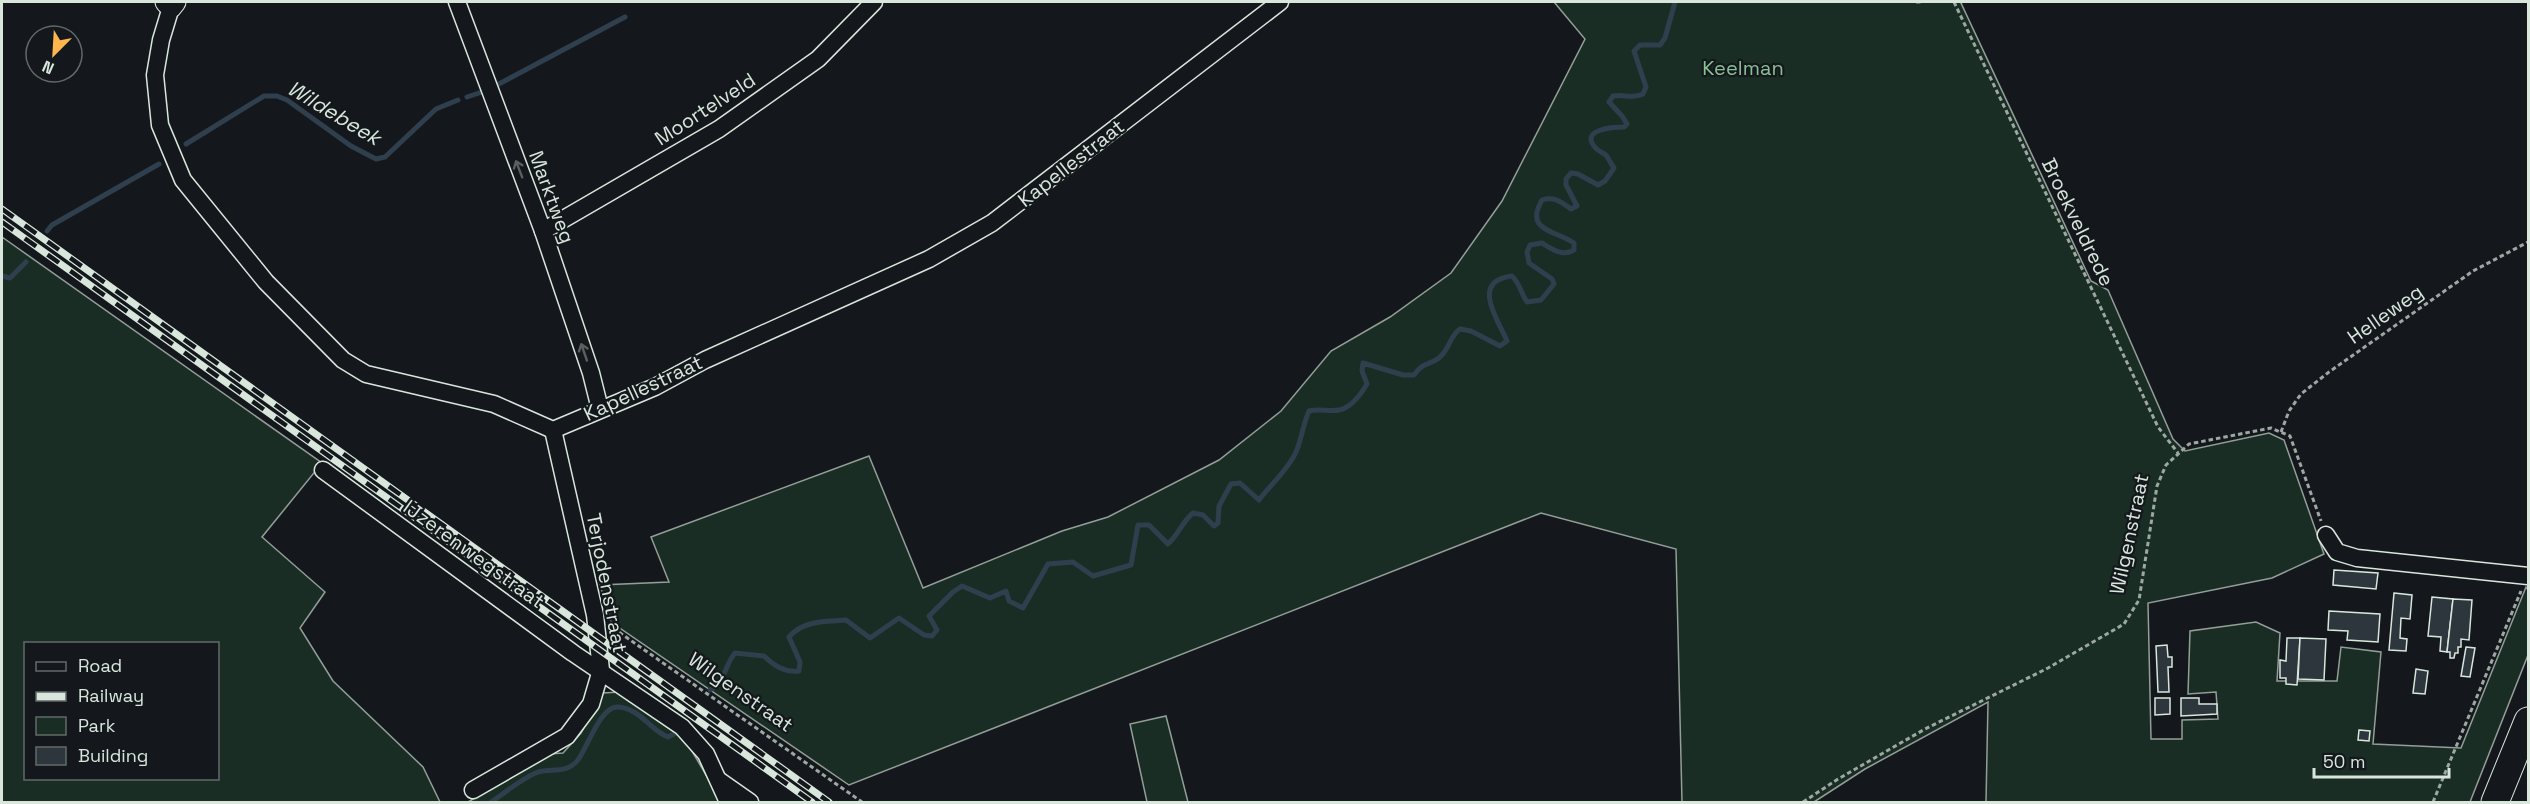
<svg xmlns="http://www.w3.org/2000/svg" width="2530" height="804" font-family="'Space Grotesk',sans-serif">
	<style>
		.green { fill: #1a2d24; stroke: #939e99; stroke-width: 1.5; fill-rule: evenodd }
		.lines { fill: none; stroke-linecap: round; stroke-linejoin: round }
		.stream { stroke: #2f3f4d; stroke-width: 5 }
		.building { fill: #2c363c; stroke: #d8e6dc; stroke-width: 1.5 }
		.minor-casing { stroke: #d8e6dc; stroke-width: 19 }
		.tertiary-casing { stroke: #d8e6dc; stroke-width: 23 }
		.trunk-casing { stroke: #d8e6dc; stroke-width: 29 }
		.path { stroke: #9da8a2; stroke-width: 3; stroke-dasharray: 4.5 3; stroke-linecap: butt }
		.minor { stroke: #14181c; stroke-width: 16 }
		.tertiary { stroke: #14181c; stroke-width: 21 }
		.trunk { stroke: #14181c; stroke-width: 27 }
		.rail-casing { stroke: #d8e6dc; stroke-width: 7 }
		.rail { stroke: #14181c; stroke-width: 4.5; stroke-dasharray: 14; stroke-linecap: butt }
		.oneway { stroke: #59605f }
		.labels { text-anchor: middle; stroke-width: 4.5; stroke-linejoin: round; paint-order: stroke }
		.park-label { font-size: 20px; fill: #8ac095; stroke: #14181c }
		.street-label { font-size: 20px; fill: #d8e6dc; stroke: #14181c }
		.water-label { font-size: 21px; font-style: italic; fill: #d8e6dc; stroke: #14181c }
	</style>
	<rect width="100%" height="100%" fill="#14181c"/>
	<g class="green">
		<path d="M1554,2H1963L1961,3L2091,281L2108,290L2173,439L2185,451L2269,433L2284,440L2324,554L2272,578L2148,603L2151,739H2182V720L2218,719L2216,692L2188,694L2190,631L2256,622L2280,633L2277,681H2337L2341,647L2381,652L2373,744L2461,748L2526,587L2528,590V655L2470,802H1986L1988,702L1865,769L1814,802H1682L1676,549L1541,513L849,785L611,622L600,585L669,582L651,537L869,456L923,588L1062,531L1108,517L1219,460L1281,411L1331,351L1390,317L1451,273L1502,201L1585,39Z"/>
		<path d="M2,237L322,463L262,537L325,592L300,628L333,681L423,767L440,802H2ZM26,644H218V778H26Z"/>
		<path d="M620,692L686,741L722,802H468L548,754L563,753L581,733L603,693Z"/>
		<path d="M1166,716L1188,802H1147L1130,724Z"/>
	</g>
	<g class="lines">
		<g class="stream">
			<path d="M497,85L625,17"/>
			<path d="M467,97L482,92"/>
			<path d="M186,144L264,96H277L287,100L351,146L376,159L385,157L436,109L458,100"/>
			<path d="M47,231L52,225L159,164"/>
			<path d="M2,276L10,278L26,262"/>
			<path d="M710,690C726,681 724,666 735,653L764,656C773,665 785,673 799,671L800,662L789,637C804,620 824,622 846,620L870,638L899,618L924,635L932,636L937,630L929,616L953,592L962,586L990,598L1006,591L1009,601L1023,608L1048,564L1073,562L1093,576L1131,565L1138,525H1149L1168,544C1179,534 1182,522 1193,513L1203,515L1214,526L1218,523L1219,506L1231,484L1240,483L1259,500C1271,484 1288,470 1296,452C1302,438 1303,424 1309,411C1320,408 1329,412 1339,410C1351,408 1361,394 1367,384L1362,371L1363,363L1403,375H1414C1423,361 1433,365 1441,356C1450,347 1450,336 1460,329L1471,331L1500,346L1507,341C1499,321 1469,281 1512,276C1520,284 1521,293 1527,302L1541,300L1554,284L1552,279L1529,263L1527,252L1530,245L1542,243C1552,249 1562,257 1574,250V243C1555,230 1524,231 1542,200C1554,196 1561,202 1571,209L1577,206L1566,185V179L1571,173L1578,174L1598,185L1605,181L1614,168C1611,164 1609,159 1606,155C1602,152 1597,151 1594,146C1581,129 1614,127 1624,127L1627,124L1622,116L1609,102L1613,96C1623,94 1633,99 1643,94L1646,87L1634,51L1640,45H1660L1665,38L1675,2"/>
			<path d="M491,802C505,793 522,778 538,772C552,768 566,774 577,761C587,749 600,707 617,707C639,707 651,731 668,737L676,733"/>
		</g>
	</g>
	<g class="building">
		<path d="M2334,570L2378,573L2376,589L2333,585Z"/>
		<path d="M2394,593L2412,595L2410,619L2401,618L2400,638L2407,639L2406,651L2389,650Z"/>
		<path d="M2432,597L2453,599L2447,652L2440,651L2441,637L2428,636Z"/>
		<path d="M2453,599L2472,600L2469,640L2461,639V647H2458V653H2455L2454,658H2450V652H2447Z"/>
		<path d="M2329,611L2380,614L2378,642L2347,640L2348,631L2328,630Z"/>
		<path d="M2287,638H2300L2297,685L2286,684V678H2280V660L2286,661Z"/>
		<path d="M2300,638L2326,639L2324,680L2298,679Z"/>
		<path d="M2167,645L2168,657H2172V667H2168L2169,692H2158L2156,646Z"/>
		<path d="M2466,647L2475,648L2470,677L2461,676Z"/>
		<path d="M2416,669L2428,671L2425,694L2413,693Z"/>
		<path d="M2155,698H2170V714L2155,715Z"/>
		<path d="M2181,698H2199V704H2217V714L2181,716Z"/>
		<path d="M2359,730L2370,731L2369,741L2358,740Z"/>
	</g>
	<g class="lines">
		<g class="minor-casing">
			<g id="minor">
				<path d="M457,2L543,231L591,373L600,409"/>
				<path d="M171,7L161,40L155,75L160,125L183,180L266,282L343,360L366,374L494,404L553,430L655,387L705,360L929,259L992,223L1280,2"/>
				<path d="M543,231L719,129L818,59L874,2"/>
				<path d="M323,470L573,653L682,727L706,754L728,802"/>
				<path d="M2326,535L2337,552L2357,558L2528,576"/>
				<path d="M720,781L750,802"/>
				<path d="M473,790L567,736L591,704L601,670L595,615L553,430"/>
			</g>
		</g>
		<g class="tertiary-casing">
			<path id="tertiary" d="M166,2L171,7L175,2"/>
		</g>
		<g class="trunk-casing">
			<path id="trunk" d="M2495,802L2528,721"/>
		</g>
		<g class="path">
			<path d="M1916,2H1923"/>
			<path d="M1954,2L2158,427L2178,453"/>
			<path d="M2281,432L2289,411L2301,394L2329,372L2473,271L2528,242"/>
			<path d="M613,628L862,802"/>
			<path d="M1803,802L1838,779L1925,729L2048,668L2124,624L2139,600L2157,486L2166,465L2189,444L2271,428L2290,436L2321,521"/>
			<path d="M2433,802L2521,591"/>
		</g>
		<use href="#minor" class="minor"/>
		<use href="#tertiary" class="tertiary"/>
		<use href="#trunk" class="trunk"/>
		<g class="rail-casing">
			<g id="rail">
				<path d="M2,209L829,802"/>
				<path d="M2,222L812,802"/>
			</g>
		</g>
		<use href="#rail" class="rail"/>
	</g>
	<defs><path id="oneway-shaft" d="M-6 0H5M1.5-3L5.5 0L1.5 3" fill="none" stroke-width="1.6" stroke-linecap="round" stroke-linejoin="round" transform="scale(1.5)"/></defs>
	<g class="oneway">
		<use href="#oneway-shaft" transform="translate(519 169) rotate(-111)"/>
		<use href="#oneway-shaft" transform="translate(584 352) rotate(-109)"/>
	</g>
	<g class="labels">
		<g class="park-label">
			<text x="1743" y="75">Keelman</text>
		</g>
		<g class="street-label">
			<text transform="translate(705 109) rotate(-33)" y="7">Moortelveld</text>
			<text transform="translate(1071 163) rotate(-38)" y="7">Kapellestraat</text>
			<text transform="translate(552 197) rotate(70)" y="7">Marktweg</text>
			<text transform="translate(2078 222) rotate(64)" y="7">Broekveldrede</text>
			<text transform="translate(2385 314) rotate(-35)" y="7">Helleweg</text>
			<text transform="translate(643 388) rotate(-25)" y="7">Kapellestraat</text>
			<text transform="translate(2129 534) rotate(-78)" y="7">Wilgenstraat</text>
			<text transform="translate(474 554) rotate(36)" y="7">IJzerenwegstraat</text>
			<text transform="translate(607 583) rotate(79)" y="7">Terjodenstraat</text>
			<text transform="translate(741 692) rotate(35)" y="7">Wilgenstraat</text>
		</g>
		<g class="water-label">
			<text transform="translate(334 113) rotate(31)" y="7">Wildebeek</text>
		</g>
	</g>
	<rect width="2530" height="804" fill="none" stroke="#d8e6dc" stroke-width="6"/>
	<rect x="24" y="642" width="195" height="138" fill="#14181c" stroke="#626a69" stroke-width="1.5"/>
	<rect x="36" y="662" width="30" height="9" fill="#14181c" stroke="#626a69" stroke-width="1.5"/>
	<text x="78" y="672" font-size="18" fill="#d8e6dc">Road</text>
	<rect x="36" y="692" width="30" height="9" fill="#d8e6dc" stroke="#626a69" stroke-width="1.5"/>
	<text x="78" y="702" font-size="18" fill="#d8e6dc">Railway</text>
	<rect x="36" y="717" width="30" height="18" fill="#1a2d24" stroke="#626a69" stroke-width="1.5"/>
	<text x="78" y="732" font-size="18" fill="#d8e6dc">Park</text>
	<rect x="36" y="747" width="30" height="18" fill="#2c363c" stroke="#626a69" stroke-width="1.5"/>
	<text x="78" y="762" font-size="18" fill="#d8e6dc">Building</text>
	<g transform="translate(54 54) rotate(204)"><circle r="28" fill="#14181c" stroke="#626a69" stroke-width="1.5"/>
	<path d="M0-4.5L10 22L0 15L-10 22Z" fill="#ffb74d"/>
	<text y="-9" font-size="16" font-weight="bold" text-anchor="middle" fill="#d8e6dc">N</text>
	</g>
	<path d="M2314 768v9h135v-9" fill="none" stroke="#d8e6dc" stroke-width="3"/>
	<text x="2323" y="768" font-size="18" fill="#d8e6dc" stroke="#14181c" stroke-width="4.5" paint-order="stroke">50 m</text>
</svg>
